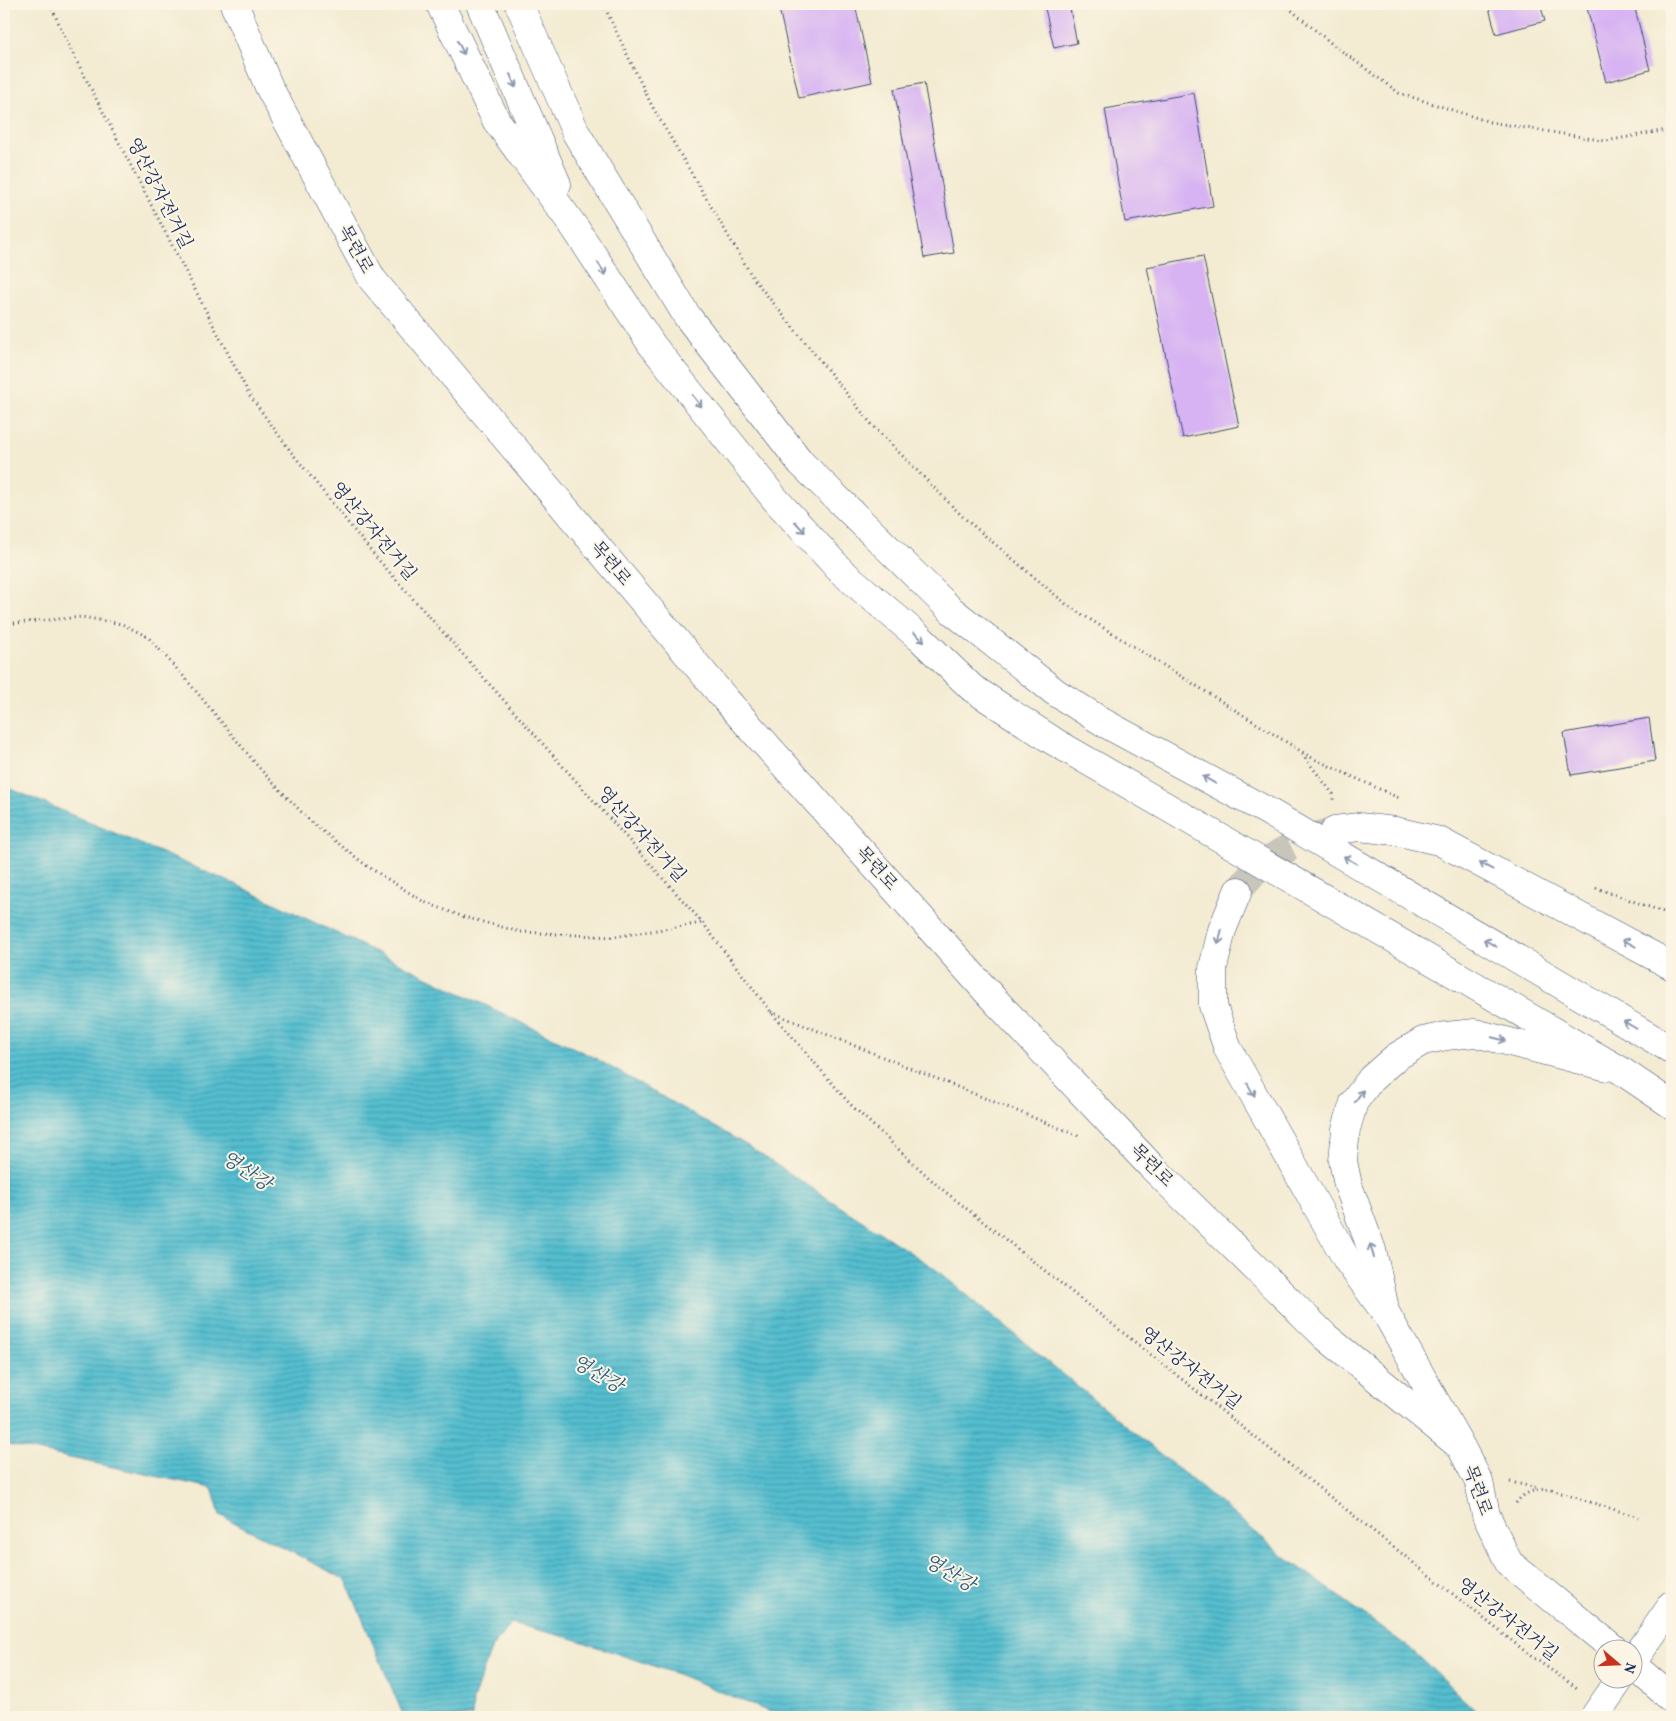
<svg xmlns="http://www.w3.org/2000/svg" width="1676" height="1721" font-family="Vollkorn,'Noto Serif KR',serif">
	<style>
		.water { fill: url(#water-rules); stroke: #387696 }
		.building { fill: #d7b3f3 }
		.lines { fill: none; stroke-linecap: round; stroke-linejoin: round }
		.street-tunnel { stroke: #c8c5bb; stroke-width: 28; stroke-dasharray: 28 14; stroke-linecap: butt }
		.street-casing { stroke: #3b4b6f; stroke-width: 29 }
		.secondary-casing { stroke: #3b4b6f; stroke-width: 29 }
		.highway-casing { stroke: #3b4b6f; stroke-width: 29 }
		.path { stroke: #3b4b6f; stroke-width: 3; stroke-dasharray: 1 4; stroke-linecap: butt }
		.street { stroke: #fff; stroke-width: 28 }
		.secondary { stroke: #fff; stroke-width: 28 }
		.highway { stroke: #fff; stroke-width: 28 }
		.secondary-bridge-casing { stroke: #3b4b6f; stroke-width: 29; stroke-linecap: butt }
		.secondary-bridge { stroke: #fff; stroke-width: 28 }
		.oneway { stroke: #8d97ae }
		.labels { text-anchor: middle; stroke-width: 4; stroke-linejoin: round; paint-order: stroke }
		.street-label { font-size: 18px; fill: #1b2f5e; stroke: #fcf5e5 }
		.water-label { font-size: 19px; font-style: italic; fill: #2c5a80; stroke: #fcf5e5 }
	</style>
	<defs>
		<pattern id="water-rules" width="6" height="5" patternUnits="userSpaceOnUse" patternTransform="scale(1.25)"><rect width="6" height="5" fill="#54becf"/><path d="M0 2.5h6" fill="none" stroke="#459bab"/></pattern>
	</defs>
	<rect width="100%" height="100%" fill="#fcf5e5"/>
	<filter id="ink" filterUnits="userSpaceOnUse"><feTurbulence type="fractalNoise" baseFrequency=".02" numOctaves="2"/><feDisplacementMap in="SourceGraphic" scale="10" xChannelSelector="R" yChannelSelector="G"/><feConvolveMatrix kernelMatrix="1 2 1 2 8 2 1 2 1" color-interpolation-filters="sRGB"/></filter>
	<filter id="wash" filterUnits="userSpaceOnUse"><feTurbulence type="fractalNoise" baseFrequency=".0096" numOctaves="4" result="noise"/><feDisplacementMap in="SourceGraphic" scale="20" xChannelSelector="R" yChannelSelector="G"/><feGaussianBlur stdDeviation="1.12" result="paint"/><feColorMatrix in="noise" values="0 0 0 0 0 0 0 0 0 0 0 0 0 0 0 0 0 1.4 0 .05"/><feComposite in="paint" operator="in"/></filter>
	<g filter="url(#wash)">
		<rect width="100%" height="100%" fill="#f3ebd2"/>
		<path class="water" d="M4,786L237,885L593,1057L743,1143L934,1268L1288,1559L1411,1649L1482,1717H779L772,1713L680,1675L574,1639L511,1623L492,1647L473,1700L472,1717H404L346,1580L220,1515L212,1488L4,1444Z"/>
		<g id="blocks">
			<g class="building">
				<path d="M778,4H855L872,82L799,98Z"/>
				<path d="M1044,4H1069L1077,43L1054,48Z"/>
				<path d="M1488,4H1540L1545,21L1496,34Z"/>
				<path d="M1586,4H1634L1650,70L1606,82Z"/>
				<path d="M924,83L954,253L924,258L894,89Z"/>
				<path d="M1194,93L1213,206L1125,222L1105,109Z"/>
				<path d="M1203,256L1239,426L1183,438L1147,267Z"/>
				<path d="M1649,718L1655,761L1571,775L1564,733Z"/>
			</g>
		</g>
	</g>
	<g filter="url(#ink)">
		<use href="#blocks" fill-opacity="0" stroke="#3b4b6f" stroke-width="1"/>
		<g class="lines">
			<path class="street-tunnel" d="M1238,891C1244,884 1251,875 1258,868C1279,850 1306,839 1331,831"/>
			<g class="street-casing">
				<g id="street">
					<path d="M1335,830L1359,827L1395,831L1439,841L1672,966"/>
					<path d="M1238,891L1222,930L1213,968V1006L1228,1049L1347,1260L1387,1315L1460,1445"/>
					<path d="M1384,1304L1372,1250L1348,1185L1343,1161L1346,1129L1354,1102L1371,1079L1396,1057L1423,1041L1446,1036L1475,1033L1607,1067"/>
				</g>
			</g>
			<g class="secondary-casing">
				<g id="secondary">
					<path d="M234,4L269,87L372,279L726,700L990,995L1150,1165L1326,1337L1461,1447L1479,1482L1486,1515L1509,1563L1613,1648"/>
					<path d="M1634,1660L1672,1605"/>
					<path d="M1634,1666L1672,1699"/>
				</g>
			</g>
			<g class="highway-casing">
				<g id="highway">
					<path d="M440,4L496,120L575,228L652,345L775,499L841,571L920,638L972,688L1055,742L1620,1070L1672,1105"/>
					<path d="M480,4L557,184"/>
					<path d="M519,4L576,133L687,316L801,463L951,610L1055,692L1106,724L1267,811L1672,1050"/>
				</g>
			</g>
			<g class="path">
				<path d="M50,4L70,48L250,396L292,453L374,555L702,922L771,1012L850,1104L938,1186L1531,1656L1577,1688"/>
				<path d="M603,4L652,106L753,278L873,426L963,517L1067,605L1312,758L1401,799"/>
				<path d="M1284,4L1332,44L1399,93L1490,122L1606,141L1672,129"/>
				<path d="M4,624L82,617L122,624L148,637L185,678L261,770L311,822L367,866L424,902L464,917L521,932L613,937L702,923"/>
				<path d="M1302,754L1333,794V800"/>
				<path d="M1596,888L1672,915"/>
				<path d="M771,1012L1079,1136"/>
				<path d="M1510,1482L1538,1488"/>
				<path d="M1516,1503C1525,1491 1538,1488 1552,1490L1638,1517"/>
			</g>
			<use href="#street" class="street"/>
			<use href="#secondary" class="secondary"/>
			<use href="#highway" class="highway"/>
			<g class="secondary-bridge-casing">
				<path id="secondary-bridge" d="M1594,1717L1621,1678"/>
			</g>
			<use href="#secondary-bridge" class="secondary-bridge"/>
		</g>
		<defs><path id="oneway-shaft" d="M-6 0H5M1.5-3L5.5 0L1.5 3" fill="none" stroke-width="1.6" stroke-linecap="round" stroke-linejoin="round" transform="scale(1.25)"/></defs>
		<g class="oneway">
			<use href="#oneway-shaft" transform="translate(461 48) rotate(64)"/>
			<use href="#oneway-shaft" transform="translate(513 81) rotate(67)"/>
			<use href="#oneway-shaft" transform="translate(602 269) rotate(57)"/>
			<use href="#oneway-shaft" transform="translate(697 401) rotate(52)"/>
			<use href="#oneway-shaft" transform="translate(800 527) rotate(47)"/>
			<use href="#oneway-shaft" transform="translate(919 637) rotate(42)"/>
			<use href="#oneway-shaft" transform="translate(1209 780) rotate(-151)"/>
			<use href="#oneway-shaft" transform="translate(1350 860) rotate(-150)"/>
			<use href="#oneway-shaft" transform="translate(1486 866) rotate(-152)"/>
			<use href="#oneway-shaft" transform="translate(1220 937) rotate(103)"/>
			<use href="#oneway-shaft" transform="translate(1490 943) rotate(-150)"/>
			<use href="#oneway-shaft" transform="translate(1629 943) rotate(-152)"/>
			<use href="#oneway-shaft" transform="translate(1630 1025) rotate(-150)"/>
			<use href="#oneway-shaft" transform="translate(1499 1039) rotate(14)"/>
			<use href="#oneway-shaft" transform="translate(1251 1090) rotate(61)"/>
			<use href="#oneway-shaft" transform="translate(1359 1096) rotate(-55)"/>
			<use href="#oneway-shaft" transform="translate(1372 1251) rotate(-106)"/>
		</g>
	</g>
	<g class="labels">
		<g class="street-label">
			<text transform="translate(160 193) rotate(63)" y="6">영산강자전거길</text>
			<text transform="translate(356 249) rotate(61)" y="6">목련로</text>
			<text transform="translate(374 531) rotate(50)" y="6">영산강자전거길</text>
			<text transform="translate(611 563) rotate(50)" y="6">목련로</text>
			<text transform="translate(642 834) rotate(48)" y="6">영산강자전거길</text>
			<text transform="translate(877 868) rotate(48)" y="6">목련로</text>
			<text transform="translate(1152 1165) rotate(45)" y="6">목련로</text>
			<text transform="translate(1191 1368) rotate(38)" y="6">영산강자전거길</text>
			<text transform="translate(1478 1490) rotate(70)" y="6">목련로</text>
			<text transform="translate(1508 1619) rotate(38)" y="6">영산강자전거길</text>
		</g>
		<g class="water-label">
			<text transform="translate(247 1170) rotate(34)" y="7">영산강</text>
			<text transform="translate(598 1373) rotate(30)" y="7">영산강</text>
			<text transform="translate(950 1572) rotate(30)" y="7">영산강</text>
		</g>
	</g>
	<rect width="1676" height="1721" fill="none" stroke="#fcf5e5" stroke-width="20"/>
	<g transform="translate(1618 1664) rotate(109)"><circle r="24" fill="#fcf5e5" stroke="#a2a6af"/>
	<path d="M0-4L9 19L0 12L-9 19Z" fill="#c8321e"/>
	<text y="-8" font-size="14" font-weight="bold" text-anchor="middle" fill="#1b2f5e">N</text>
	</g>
</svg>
